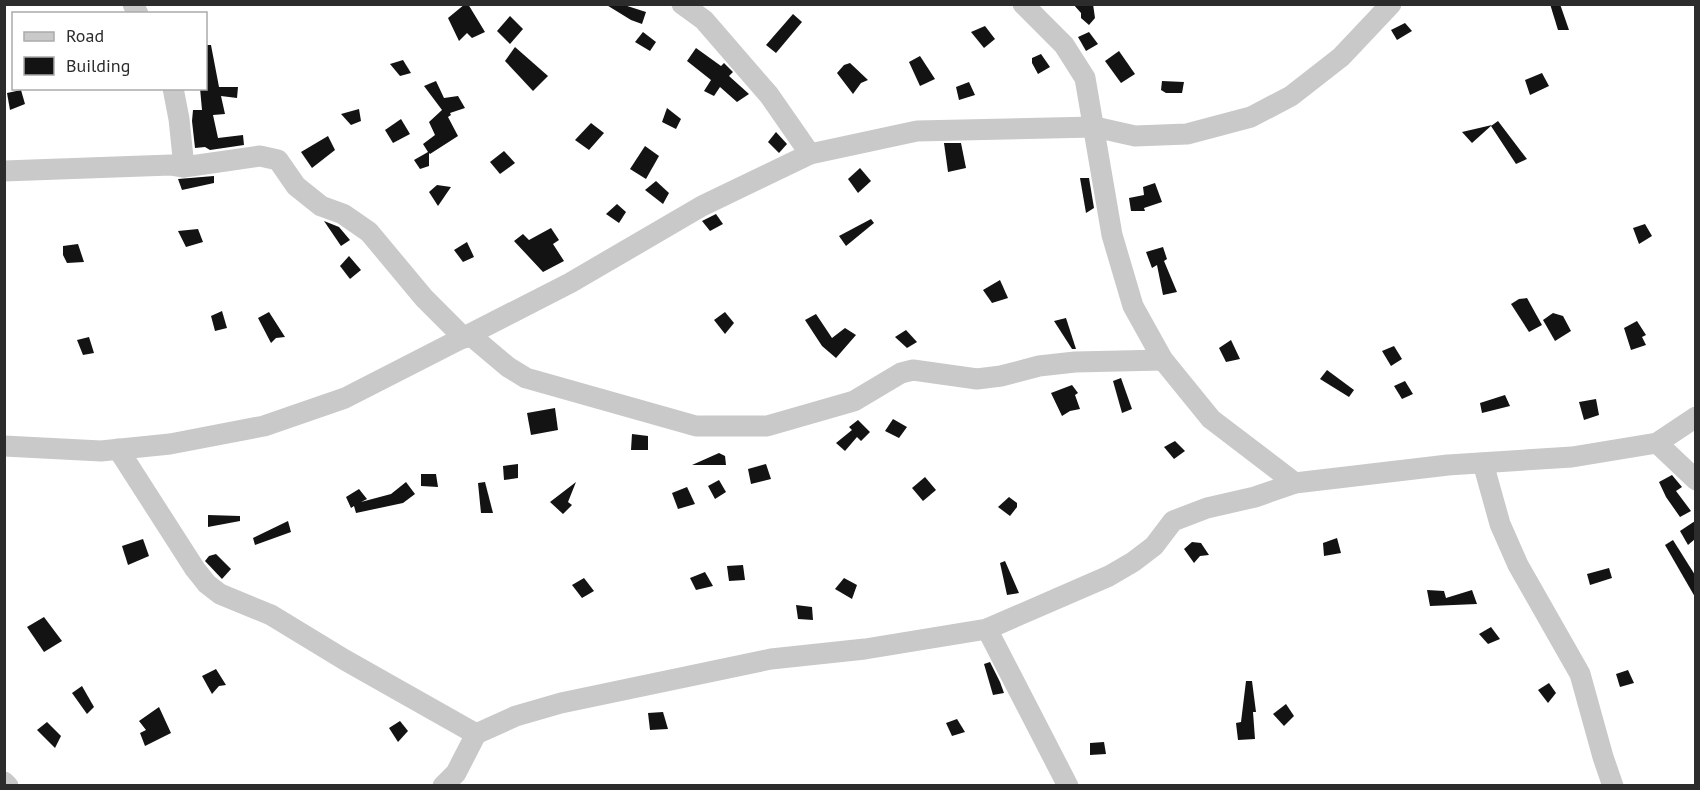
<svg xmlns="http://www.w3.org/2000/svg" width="1700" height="790" font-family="'PT Sans',sans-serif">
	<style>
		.building { fill: #131313 }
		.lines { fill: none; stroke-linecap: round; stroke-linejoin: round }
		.minor { stroke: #c9c9c9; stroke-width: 21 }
	</style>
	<rect width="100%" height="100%" fill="#fff"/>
	<g class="building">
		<path d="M465,4H468L485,32L472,38L467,33L459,41L448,18Z"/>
		<path d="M605,4H621L646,12L642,24L631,20Z"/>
		<path d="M1073,4H1093L1095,18L1089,25L1081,18V13Z"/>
		<path d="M1550,4H1560L1569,30H1558Z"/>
		<path d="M793,14L802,22L776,53L766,45Z"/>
		<path d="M510,16L523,29L510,44L497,31Z"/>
		<path d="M1405,23L1412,31L1397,40L1391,30Z"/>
		<path d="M985,26L995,39L984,48L971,32Z"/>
		<path d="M643,32L656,42L650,51L635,42Z"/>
		<path d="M1089,32L1098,44L1086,51L1078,37Z"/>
		<path d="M206,45H211L219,87H238L237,98L221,96L225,114L213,115L218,138L243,135L244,145L210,150L205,147L195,148L192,121L193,110H202L200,88H206Z"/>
		<path d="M515,47L548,76L533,91L505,61Z"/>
		<path d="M696,48L721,66L724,63L733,72L729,76L749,94L737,102L720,87L714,96L704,91L711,80L687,61Z"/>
		<path d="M1119,51L1135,74L1121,83L1105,61Z"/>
		<path d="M1041,54L1050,67L1038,74L1032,63V58Z"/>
		<path d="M920,56L935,79L920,86L909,62Z"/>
		<path d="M403,60L411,73L400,76L390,64Z"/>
		<path d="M850,63L868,80L861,83L853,94L837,73L844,65Z"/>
		<path d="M1542,73L1549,86L1530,95L1525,80Z"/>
		<path d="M436,81L444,98L458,96L465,108L450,113L451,115L448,117L458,136L430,154L429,153V166L420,169L414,160L428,152L423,144L435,135L429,122L442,110L424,86Z"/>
		<path d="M1162,81L1184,82L1182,93H1166L1161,90Z"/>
		<path d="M969,82L975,95L959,100L956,87Z"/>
		<path d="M21,90L25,104L10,110L7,93Z"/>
		<path d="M667,108L681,119L676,129L662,122Z"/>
		<path d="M359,109L361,121L351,125L341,114Z"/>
		<path d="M401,119L410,134L393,143L385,130Z"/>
		<path d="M1498,121L1520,150L1527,159L1516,164L1491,126Z"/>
		<path d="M591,123L604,133L589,150L575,140Z"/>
		<path d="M1492,125L1472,143L1462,132Z"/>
		<path d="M776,132L787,144L779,153L768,142Z"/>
		<path d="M328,136L335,150L312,168L301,152Z"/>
		<path d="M944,143H961L966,168L948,172Z"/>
		<path d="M645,146L659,156L646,179L630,169Z"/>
		<path d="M504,151L515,163L500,174L490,162Z"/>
		<path d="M860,168L871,181L858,193L848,179Z"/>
		<path d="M214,176V183L182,190L178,179Z"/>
		<path d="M1080,178H1089L1094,208L1086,213Z"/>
		<path d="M656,181L669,193L663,204L645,190Z"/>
		<path d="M1155,183L1162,202L1144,208L1145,211H1131L1129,198L1144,195L1143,187Z"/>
		<path d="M437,185L451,187L438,206L429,192Z"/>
		<path d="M617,204L626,212L619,223L606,214Z"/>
		<path d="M716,214L723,224L710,231L702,221Z"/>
		<path d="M871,219L874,223L846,246L839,236Z"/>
		<path d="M324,221L339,227L350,240L341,246Z"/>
		<path d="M1645,224L1652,236L1639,244L1633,228Z"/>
		<path d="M551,228L559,240L553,244L564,261L543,272L514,241L523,234L529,240Z"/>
		<path d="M198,229L203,242L186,247L178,231Z"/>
		<path d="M467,242L474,257L463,262L454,250Z"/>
		<path d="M78,244L84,262L67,263L63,255V246Z"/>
		<path d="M1163,247L1167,259L1164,261L1177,292L1163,295L1157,265L1152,268L1146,252Z"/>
		<path d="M349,256L361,270L350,279L340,266Z"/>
		<path d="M1000,280L1008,298L992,303L983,290Z"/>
		<path d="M1527,298L1542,325L1529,332L1511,304L1519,299Z"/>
		<path d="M222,311L227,328L215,331L211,316Z"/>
		<path d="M269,312L285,337L276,338L271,343L258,318Z"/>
		<path d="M725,312L734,323L725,334L714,320Z"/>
		<path d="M1553,313L1563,316L1571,331L1555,341L1543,320Z"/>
		<path d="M816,314L832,338L845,328L856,335L836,358L822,346L805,320Z"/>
		<path d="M1066,318L1076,349H1072L1054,321Z"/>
		<path d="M1637,321L1646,335L1642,337L1646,345L1631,350L1624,328Z"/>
		<path d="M906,330L917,342L907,348L895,337Z"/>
		<path d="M89,337L94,353L83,355L77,340Z"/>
		<path d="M1231,340L1240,359L1226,362L1219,348Z"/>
		<path d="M1394,346L1402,359L1391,366L1382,351Z"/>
		<path d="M1327,370L1354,390L1349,397L1320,379Z"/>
		<path d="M1121,378L1132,409L1122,413L1113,381Z"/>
		<path d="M1405,381L1413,394L1402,399L1394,386Z"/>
		<path d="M1072,385L1078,393L1075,395L1080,409L1070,411L1062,416L1051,393Z"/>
		<path d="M1505,395L1510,406L1482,413L1480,403Z"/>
		<path d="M1596,399L1599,415L1584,420L1579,402Z"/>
		<path d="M555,408L558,430L531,435L527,413Z"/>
		<path d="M893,419L907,427L899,438L885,431Z"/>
		<path d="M858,420L870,432L861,441L857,437L845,451L836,443L852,430L849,427Z"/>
		<path d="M632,434L648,436V450H631Z"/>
		<path d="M1175,441L1185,451L1174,459L1164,447Z"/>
		<path d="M719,453L725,456L726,465H692Z"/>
		<path d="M518,464V478L504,480L503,466Z"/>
		<path d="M766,464L771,479L751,484L748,469Z"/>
		<path d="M421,474H436L438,487L421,486Z"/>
		<path d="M1672,475L1682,487L1676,491L1691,511L1680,517L1666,497L1659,482Z"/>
		<path d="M925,477L936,490L923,501L912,488Z"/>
		<path d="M719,480L726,492L715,499L708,486Z"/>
		<path d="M406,482L415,494L403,503L356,513L354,506L351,508L346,497L359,489L367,499L361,502L391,494Z"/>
		<path d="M485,482L493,513H481L478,483Z"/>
		<path d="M576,482L568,502L572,505L563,514L550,502Z"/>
		<path d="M687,487L695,504L678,509L672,493Z"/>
		<path d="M1009,497L1017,503V507L1010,516L998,507Z"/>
		<path d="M208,515L240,516V521L208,527Z"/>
		<path d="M288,521L291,532L255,545L253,538Z"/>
		<path d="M1695,521V539L1688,545L1680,531Z"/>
		<path d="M1337,538L1341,553L1324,556L1323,543Z"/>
		<path d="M143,539L149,556L128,565L122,546Z"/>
		<path d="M1673,540L1695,575V597L1665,545Z"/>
		<path d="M1192,542L1201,543L1209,555L1200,556L1194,563L1184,549Z"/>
		<path d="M216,554L231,569L222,579L205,561L209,556Z"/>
		<path d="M1005,561L1019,593L1007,595L1000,563Z"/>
		<path d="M743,565L745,580L729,581L727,566Z"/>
		<path d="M1609,568L1612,578L1590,585L1587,574Z"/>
		<path d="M705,572L713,586L696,590L690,578Z"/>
		<path d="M584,578L594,591L582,598L572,585Z"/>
		<path d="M844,578L857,585L852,599L835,589Z"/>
		<path d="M1427,590L1444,591L1446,598L1472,590L1477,604L1430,606Z"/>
		<path d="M796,605L812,607L813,620L798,619Z"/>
		<path d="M44,617L62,641L44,652L27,627Z"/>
		<path d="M1491,627L1500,639L1488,644L1479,634Z"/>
		<path d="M990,662L1000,682L1004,693L993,695L984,664Z"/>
		<path d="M216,669L226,685L219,686L212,694L202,676Z"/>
		<path d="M1628,670L1634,683L1620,687L1616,674Z"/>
		<path d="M1246,681H1252L1256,712H1253L1255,739L1238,740L1236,723L1241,722Z"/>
		<path d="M1549,683L1556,693L1548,703L1538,690Z"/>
		<path d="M82,686L94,707L87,714L72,693Z"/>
		<path d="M1286,704L1294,716L1284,726L1273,714Z"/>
		<path d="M159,707L171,733L145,746L140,733L146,730L139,721Z"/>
		<path d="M663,712L668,729L650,730L648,713Z"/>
		<path d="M957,719L965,732L952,736L946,723Z"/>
		<path d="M400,721L408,731L398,742L389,728Z"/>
		<path d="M47,722L61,736L55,748L37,730Z"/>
		<path d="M1104,742L1106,754L1090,755V743Z"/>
	</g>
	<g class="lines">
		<g class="minor">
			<path d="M133,4L138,14"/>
			<path d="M682,4L704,20L769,95L810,154"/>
			<path d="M1023,4L1064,45L1085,78L1112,235L1133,306L1163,360L1211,419L1295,483"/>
			<path d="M173,88L179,119L184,167"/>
			<path d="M4,171L171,165L184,167L260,156L278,160L296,186L321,206L343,214L369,232L424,298L464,338"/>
			<path d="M470,335L508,367L526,378L696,426H767L854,401L901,373L913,370L977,379L1001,376L1039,366L1075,362L1163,360"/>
			<path d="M1657,443L1696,480"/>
			<path d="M4,446L101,451L170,444L264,426L345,398L570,283L702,206L810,154L917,131L1095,127L1135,136L1187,134L1251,117L1291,96L1341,57L1391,4"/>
			<path d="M118,449L195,569L207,584L220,594L271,615L345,660L476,734"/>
			<path d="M1483,463L1500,524L1518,565L1580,674L1603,757L1613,786"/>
			<path d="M987,629L1068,786"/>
			<path d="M4,782L8,786"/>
			<path d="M443,786L456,773L476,734L516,716L561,703L771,659L865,649L987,629L1109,576L1133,562L1154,546L1173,521L1207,508L1255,497L1295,483L1448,465L1572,457L1657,443L1696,417"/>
		</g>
	</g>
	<rect width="1700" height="790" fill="none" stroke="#2c2c2c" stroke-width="12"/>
	<rect x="12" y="12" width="195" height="78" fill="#ffffff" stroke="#ababab" stroke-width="1.5"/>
	<rect x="24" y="32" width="30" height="9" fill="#c9c9c9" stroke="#ababab" stroke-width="1.5"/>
	<text x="66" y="42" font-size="18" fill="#2c2c2c">Road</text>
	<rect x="24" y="57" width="30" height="18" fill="#131313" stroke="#ababab" stroke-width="1.5"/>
	<text x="66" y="72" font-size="18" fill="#2c2c2c">Building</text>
</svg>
